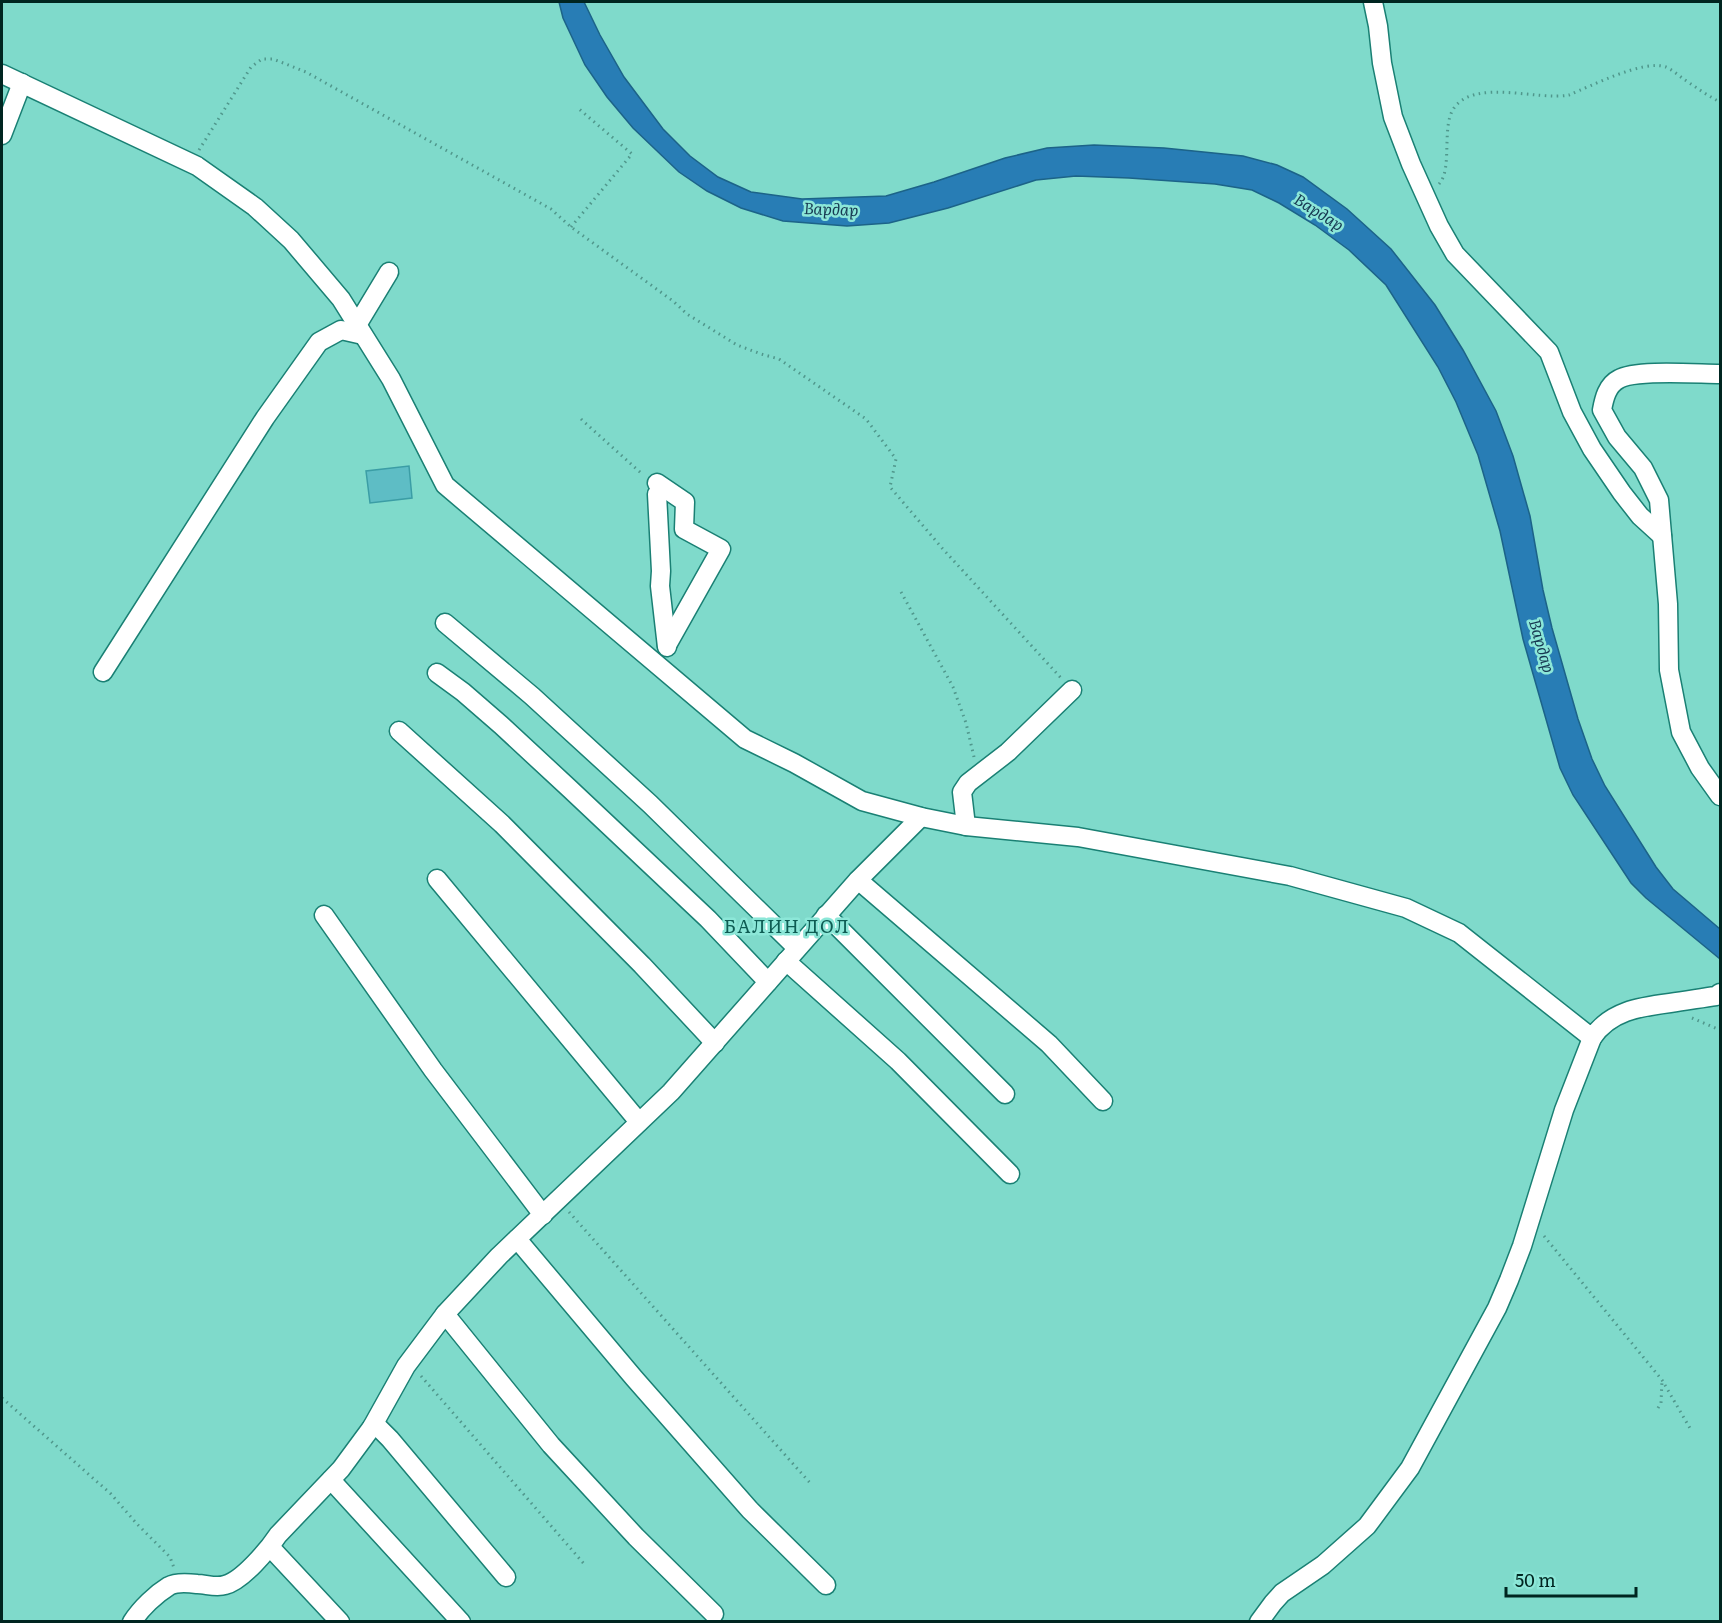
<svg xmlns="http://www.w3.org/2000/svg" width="1722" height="1623" font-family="Literata,serif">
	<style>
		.water { fill: #287db5; stroke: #1c6388; stroke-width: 1.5 }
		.building { fill: #5ebdc5; stroke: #3b9da5; stroke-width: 1.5 }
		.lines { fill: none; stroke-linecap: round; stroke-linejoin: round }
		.minor-casing { stroke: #1a8074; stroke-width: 21 }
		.path { stroke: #50978c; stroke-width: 3; stroke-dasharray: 1.5 4.5; stroke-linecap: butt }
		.minor { stroke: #fff; stroke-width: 18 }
		.labels { text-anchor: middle; stroke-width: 5; stroke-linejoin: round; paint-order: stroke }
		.water-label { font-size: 16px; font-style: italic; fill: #173952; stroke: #8ce7d8 }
		.quarter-label { font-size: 18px; letter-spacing: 1.5px; fill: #0e5c53; stroke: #8ce7d8 }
	</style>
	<rect width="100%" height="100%" fill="#7fdacb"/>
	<path class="water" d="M559,2H584L600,35L624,77L663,129L690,156L718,177L751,192L802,199L886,196L934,182L1005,158L1047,148L1094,145L1164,148L1243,156L1277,165L1303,177L1347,209L1391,249L1435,305L1463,350L1496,411L1513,456L1530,516L1543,590L1552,628L1578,719L1592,759L1605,786L1656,867L1673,889L1720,929V959L1646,898L1631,883L1573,795L1560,768L1523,639L1500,531L1478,455L1456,402L1438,367L1386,285L1349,250L1315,225L1279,203L1252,190L1215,184L1129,178L1076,176L1036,180L948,208L889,223L847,226L783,221L741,208L707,191L679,172L633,128L607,97L585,65L563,18Z"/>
	<path class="building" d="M409,466L412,498L370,503L366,471Z"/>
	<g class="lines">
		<g class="minor-casing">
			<g id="minor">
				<path d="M1373,2L1378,26L1382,63L1393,117L1411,164L1439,226L1455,254L1549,352L1572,412L1592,449L1622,493L1640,516L1662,536"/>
				<path d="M2,74L197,166L255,207L291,240L341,299L391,379L445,485L745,739L794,763L862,801L921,817L966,826L1078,837L1290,876L1406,908L1459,933L1592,1038C1610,1011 1639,1007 1670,1003C1686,1001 1701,998 1716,996L1720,993"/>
				<path d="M2,135L22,83"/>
				<path d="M357,325L389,272"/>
				<path d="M1720,374C1698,374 1636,369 1619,379C1607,385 1604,399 1602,410L1617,437L1643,468L1659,500L1668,604L1669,670L1681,732L1700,768L1720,796"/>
				<path d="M657,483L685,502L684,529L721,549L667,645"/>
				<path d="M657,494L661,571L660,586L667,647"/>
				<path d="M445,623L532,696L650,804L797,948"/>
				<path d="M103,672L265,418L319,342L341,330L363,335"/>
				<path d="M437,673L463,692L501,725L570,789L708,919L768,982"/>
				<path d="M399,731L502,824L642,965L715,1043"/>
				<path d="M966,826L962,792L968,783L1008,752L1072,690"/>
				<path d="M437,879L639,1122"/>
				<path d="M858,880L1049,1044L1103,1101"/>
				<path d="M324,915L433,1070L543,1215"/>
				<path d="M826,915L1005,1094"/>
				<path d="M786,961L898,1061L1010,1174"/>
				<path d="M517,1239L634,1378L750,1510L826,1585"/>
				<path d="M445,1314L551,1445L636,1537L714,1614"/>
				<path d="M372,1427L377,1426L390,1439L506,1577"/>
				<path d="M331,1480L461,1622"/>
				<path d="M270,1547L340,1622"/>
				<path d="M132,1622C141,1608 156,1594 169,1586C176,1582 189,1583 197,1584C206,1584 216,1588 225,1585C242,1581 268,1550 278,1535L341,1469L372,1427L406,1366L445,1314L499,1256L671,1092L858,880L921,817"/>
				<path d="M1259,1622L1273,1603L1282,1593L1323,1565L1367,1526L1410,1468L1497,1308L1509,1280L1522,1246L1564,1110L1592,1038"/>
			</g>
		</g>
		<g class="path">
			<path d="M199,150L251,67L262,59H273L306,72L551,209L571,227L673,301L687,314L737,345L761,354L779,359L866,419L896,459L890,487L942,548L1061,678"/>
			<path d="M1439,184C1453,169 1441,126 1454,108C1475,78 1538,101 1569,95C1591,86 1644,59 1666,67C1673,70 1679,76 1685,80C1697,88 1708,96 1720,102"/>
			<path d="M571,227L632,154L579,109"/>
			<path d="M581,419L642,474"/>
			<path d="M901,592L953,687L966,723L974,757"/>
			<path d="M1692,1018L1720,1030"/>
			<path d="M569,1212L811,1484"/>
			<path d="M1544,1236L1662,1380L1691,1430"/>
			<path d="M421,1376L585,1565"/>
			<path d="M2,1398L111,1494L137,1524L170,1557L174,1568"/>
			<path d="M1658,1408L1661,1403L1662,1380"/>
		</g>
		<use href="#minor" class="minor"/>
	</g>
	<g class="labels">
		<g class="water-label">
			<text transform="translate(831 209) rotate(2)" y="6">Вардар</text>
			<text transform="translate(1319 212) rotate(32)" y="6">Вардар</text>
			<text transform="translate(1542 646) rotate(74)" y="6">Вардар</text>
		</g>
		<g class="quarter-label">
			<text x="787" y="933">БАЛИН ДОЛ</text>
		</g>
	</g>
	<rect width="1722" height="1623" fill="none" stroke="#002520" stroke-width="6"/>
	<path d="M1506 1587v9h130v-9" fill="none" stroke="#002520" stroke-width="3"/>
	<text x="1515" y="1587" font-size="18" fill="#002520" stroke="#8ce7d8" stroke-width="4.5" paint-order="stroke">50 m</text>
</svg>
